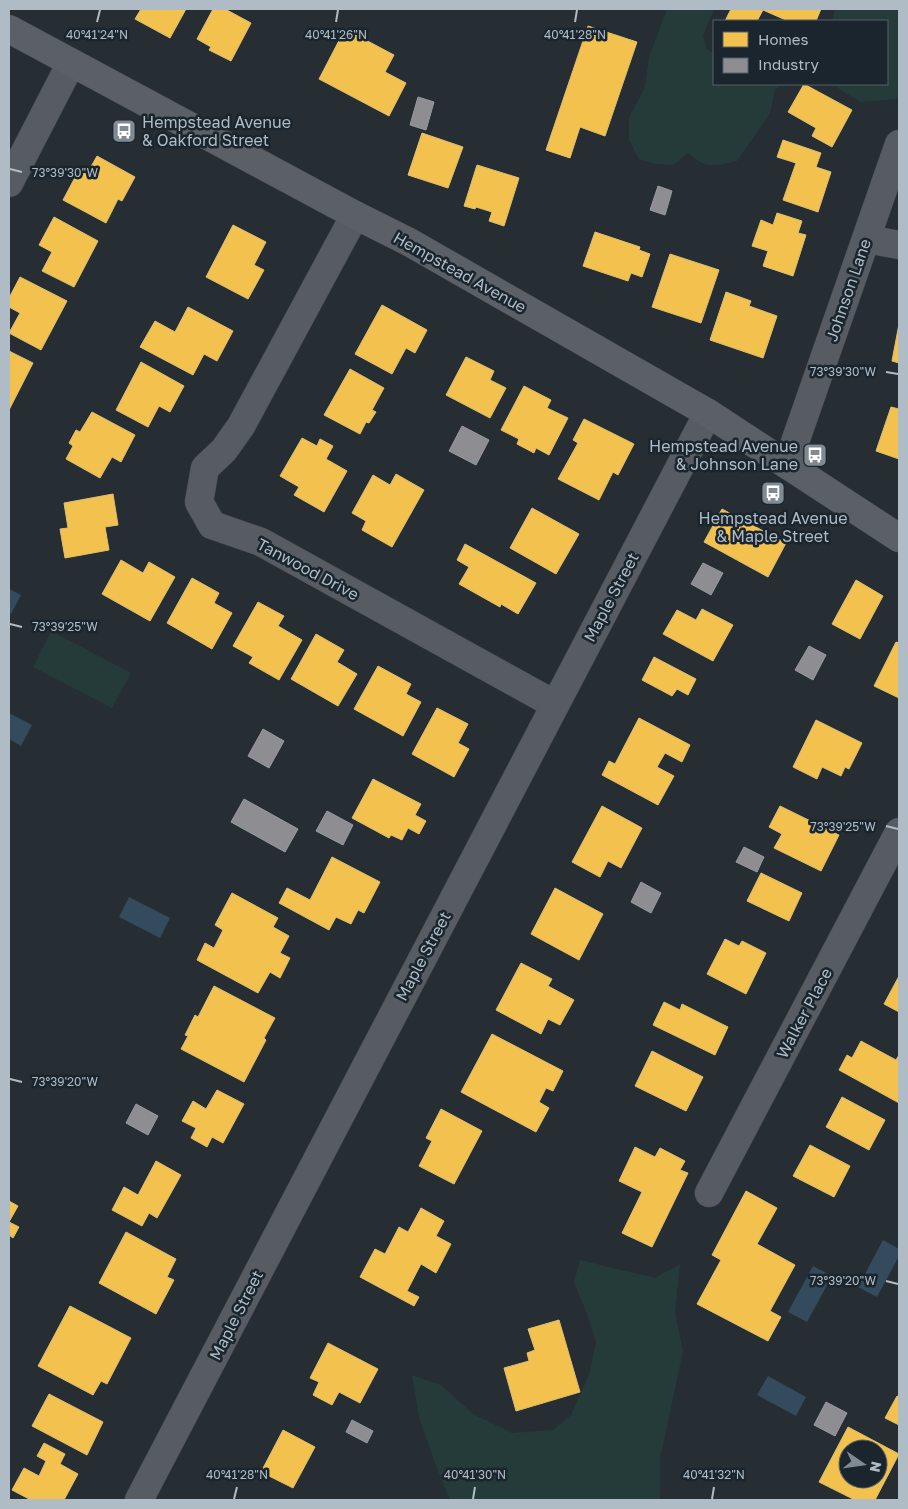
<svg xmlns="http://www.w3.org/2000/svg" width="908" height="1509" font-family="'Golos Text',sans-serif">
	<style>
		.green { fill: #253b39 }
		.water { fill: #334b5c }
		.homes { fill: #f2c14e; stroke: #debf72; fill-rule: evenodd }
		.industry { fill: #8d8d92; stroke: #979ba1 }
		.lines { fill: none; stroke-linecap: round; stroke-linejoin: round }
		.street-casing { stroke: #444a4e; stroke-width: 29 }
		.secondary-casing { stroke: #444a4e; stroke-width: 29 }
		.street { stroke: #565c61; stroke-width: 28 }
		.secondary { stroke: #5a6066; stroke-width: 28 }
		.ticks { fill: none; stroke: #afbbc5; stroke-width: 2 }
		.labels { text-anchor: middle; stroke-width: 5; stroke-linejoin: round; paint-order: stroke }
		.poi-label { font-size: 16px; fill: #afbbc5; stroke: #1a252d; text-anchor: start }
		.street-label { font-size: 16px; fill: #afbbc5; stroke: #1a252d }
		.ticks-label { font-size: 12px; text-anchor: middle; fill: #afbbc5; stroke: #1a252d; stroke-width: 5; stroke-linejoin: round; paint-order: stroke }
	</style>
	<rect width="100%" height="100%" fill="#262e33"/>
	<g class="green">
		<path d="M667,9H714L703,36L707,49L714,54V84H782L775,90L770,113L737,161C713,166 708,170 688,153L673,165L655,164L639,159L629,140V118L645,87L649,57Z"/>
		<path d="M835,9H899V93L896,99L861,102L840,90L835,84H887V21H832Z"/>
		<path d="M51,631L131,673L112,708L33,667Z"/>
		<path d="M580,1260L655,1278L680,1264L675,1312L683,1351L660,1459V1500H450L435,1463L419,1417L412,1375L441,1385L473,1414L512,1433L553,1430L571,1415L589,1375L596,1342L587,1314L574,1282Z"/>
	</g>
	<g class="water">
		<path d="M9,589L21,595L11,614L9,612Z"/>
		<path d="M9,713L32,725L21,746L9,739Z"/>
		<path d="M129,897L170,918L160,938L119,917Z"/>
		<path d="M883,1240L899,1249V1256L877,1297L858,1287Z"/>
		<path d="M813,1266L832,1276L807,1322L788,1312Z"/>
		<path d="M768,1376L806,1397L796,1416L757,1395Z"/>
	</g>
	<g class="homes">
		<path d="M141,9H186L170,38L135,19Z"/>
		<path d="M213,9H225L251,23L231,61L209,50L211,47L197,39Z"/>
		<path d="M731,9H821L816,21H788L763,10L757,21H725Z"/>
		<path d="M588,26L637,42L605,136L580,127L570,158L546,150Z"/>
		<path d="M345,29L394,55L385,72L406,83L389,116L319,79Z"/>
		<path d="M804,84L852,110L832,147L812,136L816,128L788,112Z"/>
		<path d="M422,133L463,147L448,188L408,175Z"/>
		<path d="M783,140L821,153L816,167L831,172L818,212L783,200L796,163L777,157Z"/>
		<path d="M97,156L135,177L122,201L118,199L106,223L63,200L80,168L88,172Z"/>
		<path d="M477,165L519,178L504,226L489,221L492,212L476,207L475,209L464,206Z"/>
		<path d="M777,213L802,221L798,233L806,235L793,276L763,266L768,251L752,246L761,220L773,225Z"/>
		<path d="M54,217L98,241L74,287L42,271L52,252L39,245Z"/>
		<path d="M233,225L266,242L254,265L264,270L248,299L206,277Z"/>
		<path d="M595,232L640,247L639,250L650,254L642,277L631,273L628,281L583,266Z"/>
		<path d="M670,254L719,270L701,323L652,307Z"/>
		<path d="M20,277L67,301L41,350L9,333L20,313L9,307V298Z"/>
		<path d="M726,292L751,301L749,306L777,316L763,358L710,340Z"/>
		<path d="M382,305L427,330L415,353L406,348L392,374L355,354Z"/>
		<path d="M188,307L233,331L217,361L204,354L193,375L140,347L155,321L175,332Z"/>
		<path d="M899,324V363L892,361Z"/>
		<path d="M9,351L33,363L9,410Z"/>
		<path d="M466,357L494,371L490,380L506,388L490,418L446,395Z"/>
		<path d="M141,362L184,386L170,412L159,406L148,427L116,410Z"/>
		<path d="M350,369L384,388L372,410L376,412L369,423L366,422L360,434L324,415Z"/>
		<path d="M524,386L551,400L547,408L568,418L549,455L536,448L534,453L517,444L519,439L501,430Z"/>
		<path d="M891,407L899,409V459L876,451Z"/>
		<path d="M92,412L135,435L121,462L112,457L100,478L66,459L73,446L69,443L76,430L80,432Z"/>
		<path d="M584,419L634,444L618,475L613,472L599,500L558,479L578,443L573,440Z"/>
		<path d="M302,438L317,446L320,439L333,446L326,459L347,471L324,512L294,495L299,487L280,476Z"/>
		<path d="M396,474L424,490L392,547L362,530L366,521L352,513L373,475L390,485Z"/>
		<path d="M113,494L118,525L105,527L109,550L65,558L60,529L68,528L64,503Z"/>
		<path d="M532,508L579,534L556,574L510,548Z"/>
		<path d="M722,509L786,543L768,577L704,542Z"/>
		<path d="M465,544L536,583L518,614L501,604L500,607L459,584L469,567L457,560Z"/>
		<path d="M121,560L143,573L149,562L175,577L150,621L102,594Z"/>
		<path d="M192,578L219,593L214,603L232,613L212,649L167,623Z"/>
		<path d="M856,580L883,596L860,639L832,624Z"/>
		<path d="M258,602L284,616L278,626L302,640L279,680L249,663L253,657L233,646Z"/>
		<path d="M702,609L733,625L713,661L663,634L677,610L696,620Z"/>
		<path d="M316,634L344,650L337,662L357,674L338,706L291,679Z"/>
		<path d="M896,642L899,643V698L874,686Z"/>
		<path d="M654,657L696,679L688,695L677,689L672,696L642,680Z"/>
		<path d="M378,666L411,684L406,694L421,702L403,736L354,709Z"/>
		<path d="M437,708L468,724L458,743L469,749L454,777L412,754Z"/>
		<path d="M639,718L690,745L682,762L665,753L657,767L674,776L658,805L602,775L609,761L615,764Z"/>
		<path d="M816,720L862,743L849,769L845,767L841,776L822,767L817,779L793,767Z"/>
		<path d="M373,779L421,804L415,815L426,821L419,834L408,828L402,840L391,835L389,838L352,818Z"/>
		<path d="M602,806L642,828L621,868L608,861L600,877L572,862Z"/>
		<path d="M780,806L839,835L821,871L774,848L782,834L769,827Z"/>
		<path d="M332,857L380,882L364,913L358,910L351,924L336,917L329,930L279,903L287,888L310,900Z"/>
		<path d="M761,873L802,893L789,921L747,901Z"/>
		<path d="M555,888L603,914L579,960L531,934Z"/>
		<path d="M232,893L278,918L273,927L289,936L280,953L290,958L280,978L270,972L258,993L197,960L205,943L214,948L223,930L215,925Z"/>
		<path d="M725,939L739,946L742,941L766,953L746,994L707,974Z"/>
		<path d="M521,963L552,979L548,986L574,1000L560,1025L548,1019L541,1034L496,1010Z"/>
		<path d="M899,976V1012L884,1004Z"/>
		<path d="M214,986L275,1018L264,1038L266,1040L244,1082L181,1049L188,1036L185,1035L195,1015L198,1017Z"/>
		<path d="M664,1002L680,1010L682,1004L728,1027L715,1055L653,1025Z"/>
		<path d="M492,1034L563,1071L553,1091L546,1088L539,1102L549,1108L536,1132L461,1092Z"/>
		<path d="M861,1041L896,1060L899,1055V1103L839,1070L847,1055L852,1058Z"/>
		<path d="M652,1051L703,1077L686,1111L635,1086Z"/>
		<path d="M217,1090L244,1104L223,1143L212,1137L207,1147L191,1138L196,1128L182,1121L193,1101L206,1109Z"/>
		<path d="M842,1097L885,1120L869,1150L826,1127Z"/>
		<path d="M441,1109L482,1131L454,1184L419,1166L432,1141L426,1138Z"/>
		<path d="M810,1145L850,1166L834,1197L793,1176Z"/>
		<path d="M635,1147L655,1157L660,1148L685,1161L680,1170L688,1173L652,1247L622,1233L642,1192L619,1181Z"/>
		<path d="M156,1161L181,1175L157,1218L149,1213L142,1226L112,1210L124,1187L138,1195Z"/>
		<path d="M746,1191L777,1208L757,1244L795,1265L770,1311L781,1317L768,1341L697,1304L721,1260L712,1255Z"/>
		<path d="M9,1201L18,1206L9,1222L19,1227L13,1238L9,1235Z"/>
		<path d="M421,1208L444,1221L436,1236L451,1244L436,1273L421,1264L407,1291L419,1297L414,1306L360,1277L375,1249L385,1254L399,1227L408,1232Z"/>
		<path d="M126,1232L176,1259L167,1277L174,1280L156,1314L99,1283Z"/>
		<path d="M70,1306L131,1338L107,1384L101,1381L93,1395L38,1366Z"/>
		<path d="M559,1320L580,1392L516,1411L504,1368L529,1361L527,1353L535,1350L528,1329Z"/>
		<path d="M328,1343L378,1369L360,1403L339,1392L332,1405L313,1395L319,1382L310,1378Z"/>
		<path d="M49,1394L103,1422L87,1455L32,1426Z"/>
		<path d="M897,1396L899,1397V1425L885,1418Z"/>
		<path d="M848,1427L899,1454L875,1500H855L819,1482ZM848,1449H878V1479H848Z"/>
		<path d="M283,1430L315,1447L293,1488L261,1472Z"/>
		<path d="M44,1443L65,1454L60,1464L78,1474L64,1500H31L12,1490L24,1468L39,1476L46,1461L37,1456Z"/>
	</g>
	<g class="industry">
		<path d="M418,97L434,102L426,130L410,125Z"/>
		<path d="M658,186L672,191L665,215L650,210Z"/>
		<path d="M462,426L489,440L476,465L449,451Z"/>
		<path d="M703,563L723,573L711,595L691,584Z"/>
		<path d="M809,646L826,655L813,680L795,670Z"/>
		<path d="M263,729L284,741L269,768L248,756Z"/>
		<path d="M244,799L298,829L285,852L231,822Z"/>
		<path d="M327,811L353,825L343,845L316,831Z"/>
		<path d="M744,847L764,857L757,872L736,862Z"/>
		<path d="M641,882L661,893L651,913L631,902Z"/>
		<path d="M136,1104L158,1116L148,1135L126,1123Z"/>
		<path d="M826,1402L847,1413L835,1436L814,1425Z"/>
		<path d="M352,1420L373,1431L367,1443L346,1432Z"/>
	</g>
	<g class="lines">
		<g class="street-casing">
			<g id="street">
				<path d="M9,183L71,63"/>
				<path d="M355,215L241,426L224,450L205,468L199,502L212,525L261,542L554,704"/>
				<path d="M867,239L899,245"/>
				<path d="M787,465L899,144"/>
				<path d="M709,1193L899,832"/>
				<path d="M139,1500L708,413"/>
			</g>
		</g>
		<g class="secondary-casing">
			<path id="secondary" d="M9,29L355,215L409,242L708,413L899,538"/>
		</g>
		<use href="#street" class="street"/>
		<use href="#secondary" class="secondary"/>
	</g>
	<path class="ticks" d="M97,22L100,10M336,22L338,10M575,22L577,10M10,169L22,172M886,372L898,374M10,624L22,627M886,826L898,829M10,1079L22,1082M886,1281L898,1284M234,1499L237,1487M473,1499L475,1487M712,1499L714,1487"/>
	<defs>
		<g id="bus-square" transform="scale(1.25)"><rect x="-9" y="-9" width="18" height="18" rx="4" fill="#7f8a92" stroke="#1a252d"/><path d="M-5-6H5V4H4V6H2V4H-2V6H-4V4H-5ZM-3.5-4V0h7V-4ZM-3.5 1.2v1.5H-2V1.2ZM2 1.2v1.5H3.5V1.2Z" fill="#fff"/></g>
	</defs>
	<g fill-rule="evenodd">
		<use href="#bus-square" x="124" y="131"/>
		<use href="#bus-square" x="815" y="455"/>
		<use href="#bus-square" x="773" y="493"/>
	</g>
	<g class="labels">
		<g class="poi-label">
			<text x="142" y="128">Hempstead Avenue<tspan x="142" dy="18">&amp; Oakford Street</tspan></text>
			<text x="798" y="452" text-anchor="end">Hempstead Avenue<tspan x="798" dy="18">&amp; Johnson Lane</tspan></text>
			<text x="773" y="524" text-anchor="middle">Hempstead Avenue<tspan x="773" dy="18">&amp; Maple Street</tspan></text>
		</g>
		<g class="street-label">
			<text transform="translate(460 272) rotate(29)" y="6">Hempstead Avenue</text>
			<text transform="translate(848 290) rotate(-71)" y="6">Johnson Lane</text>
			<text transform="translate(308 569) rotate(28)" y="6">Tanwood Drive</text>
			<text transform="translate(611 597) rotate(-62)" y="6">Maple Street</text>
			<text transform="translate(423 956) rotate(-62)" y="6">Maple Street</text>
			<text transform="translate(804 1013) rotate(-62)" y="6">Walker Place</text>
			<text transform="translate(236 1315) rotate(-63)" y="6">Maple Street</text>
		</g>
	</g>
	<g class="ticks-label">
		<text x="97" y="39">40°41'24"N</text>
		<text x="336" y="39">40°41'26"N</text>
		<text x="575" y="39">40°41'28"N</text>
		<text x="65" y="177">73°39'30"W</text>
		<text x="843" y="376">73°39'30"W</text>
		<text x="65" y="631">73°39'25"W</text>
		<text x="843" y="831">73°39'25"W</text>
		<text x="65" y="1086">73°39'20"W</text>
		<text x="843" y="1285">73°39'20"W</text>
		<text x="237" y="1479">40°41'28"N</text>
		<text x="475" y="1479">40°41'30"N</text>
		<text x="714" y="1479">40°41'32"N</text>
	</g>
	<rect width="908" height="1509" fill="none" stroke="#afbbc5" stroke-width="20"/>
	<rect x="713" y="20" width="175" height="65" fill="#1a252d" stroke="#56616a"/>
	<rect x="723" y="32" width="25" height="15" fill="#f2c14e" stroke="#56616a"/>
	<text x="758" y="45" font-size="15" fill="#afbbc5">Homes</text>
	<rect x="723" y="58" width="25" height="15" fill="#8d8d92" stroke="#56616a"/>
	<text x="758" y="70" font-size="15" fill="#afbbc5">Industry</text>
	<g transform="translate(863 1464) rotate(103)"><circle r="24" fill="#1a252d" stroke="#56616a"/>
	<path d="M0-4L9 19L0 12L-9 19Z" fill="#7f8a92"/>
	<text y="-8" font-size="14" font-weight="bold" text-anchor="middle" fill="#afbbc5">N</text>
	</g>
</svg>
